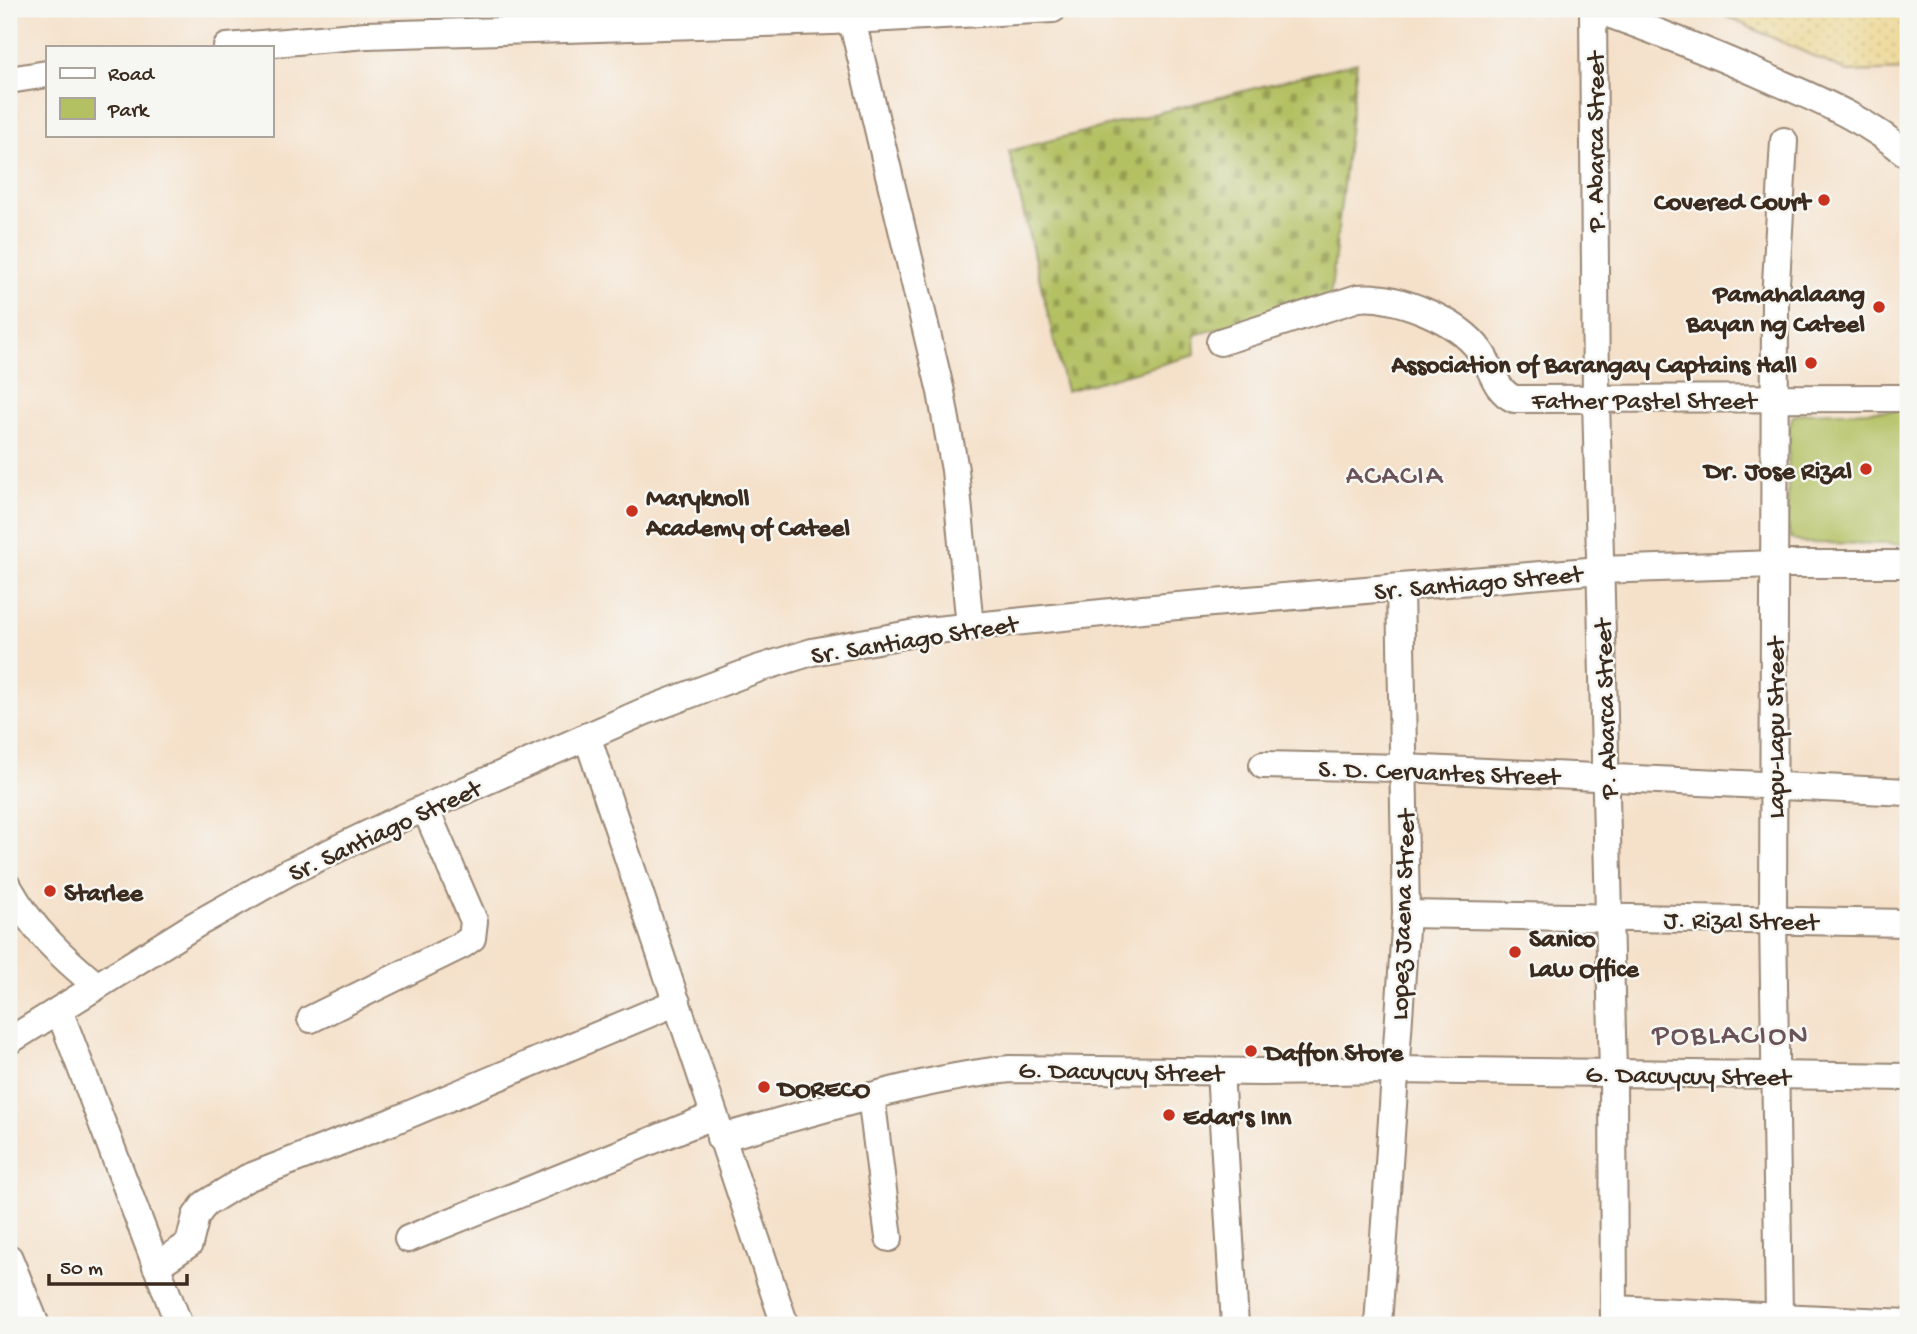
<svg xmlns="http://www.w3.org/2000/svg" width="1917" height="1334" font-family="'Gochi Hand',sans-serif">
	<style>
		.green { fill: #b4c163; stroke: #787640; stroke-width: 2 }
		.sand { fill: url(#sand-dots); stroke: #94825e; stroke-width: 2 }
		.cemetery { fill: url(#cemetery-stones); stroke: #787640; stroke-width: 2 }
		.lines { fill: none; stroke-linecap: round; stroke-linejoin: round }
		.minor-casing { stroke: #988674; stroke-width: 30 }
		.minor { stroke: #fff; stroke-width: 26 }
		.poi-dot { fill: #c8321e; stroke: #f6f6f2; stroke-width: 2.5 }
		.labels { text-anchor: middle; stroke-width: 5; stroke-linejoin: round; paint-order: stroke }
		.street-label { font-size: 26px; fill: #3b2a1e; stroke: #f6f6f2 }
		.poi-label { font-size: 26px; font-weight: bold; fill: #3b2a1e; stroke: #f6f6f2; text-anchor: start }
		.neighbourhood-label { font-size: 28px; letter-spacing: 2px; fill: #695258; stroke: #f6f6f2 }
		.quarter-label { font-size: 30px; letter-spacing: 2px; fill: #695258; stroke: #f6f6f2 }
	</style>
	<defs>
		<pattern id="sand-dots" width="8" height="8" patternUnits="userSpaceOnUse" patternTransform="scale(1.75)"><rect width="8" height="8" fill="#eeda9e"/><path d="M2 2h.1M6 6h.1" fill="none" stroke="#cdbb88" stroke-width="1.8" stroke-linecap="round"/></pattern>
		<pattern id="cemetery-stones" width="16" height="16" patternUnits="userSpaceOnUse" patternTransform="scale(1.75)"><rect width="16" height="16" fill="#b4c163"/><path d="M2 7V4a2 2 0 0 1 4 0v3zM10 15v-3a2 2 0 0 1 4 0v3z" fill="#949d51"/></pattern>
	</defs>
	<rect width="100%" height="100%" fill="#f6f6f2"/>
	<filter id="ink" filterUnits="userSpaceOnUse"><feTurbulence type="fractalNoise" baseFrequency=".0143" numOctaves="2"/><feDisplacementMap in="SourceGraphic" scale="14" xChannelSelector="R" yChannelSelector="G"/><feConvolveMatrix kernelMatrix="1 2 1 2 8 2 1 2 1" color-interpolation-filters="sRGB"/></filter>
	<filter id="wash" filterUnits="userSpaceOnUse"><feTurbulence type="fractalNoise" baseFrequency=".00686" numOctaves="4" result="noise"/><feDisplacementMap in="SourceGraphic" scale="28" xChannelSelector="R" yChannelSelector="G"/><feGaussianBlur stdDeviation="1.57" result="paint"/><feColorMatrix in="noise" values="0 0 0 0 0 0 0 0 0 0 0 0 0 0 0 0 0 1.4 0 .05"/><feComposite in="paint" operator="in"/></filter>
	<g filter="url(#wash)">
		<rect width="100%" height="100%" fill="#f5e1ca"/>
		<path class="green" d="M1908,410V544L1802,543L1791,538L1787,529L1789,427L1793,416L1804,413Z"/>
		<path class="sand" d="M1710,9H1908V70L1848,72Z"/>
		<path class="cemetery" d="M1357,62L1330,300L1194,335L1195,355L1066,391L1009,151Z"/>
	</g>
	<g filter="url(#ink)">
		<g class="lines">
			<g class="minor-casing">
				<g id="minor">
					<path d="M1593,9L1596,398L1613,1073L1614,1325"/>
					<path d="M1594,9C1655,30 1714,54 1773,80C1821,101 1869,121 1908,155"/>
					<path d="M852,20L941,392L955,470L970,627"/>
					<path d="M227,47L366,35L832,21L1053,9"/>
					<path d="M9,80L47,74"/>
					<path d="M1220,342L1358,298C1395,294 1458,320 1480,351C1492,367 1494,390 1514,399L1908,398"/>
					<path d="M587,736L785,1325"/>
					<path d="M1263,765L1404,768L1908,792"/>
					<path d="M9,888C32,929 62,957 97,986"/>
					<path d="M1406,914L1908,923"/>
					<path d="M59,1010L179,1325"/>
					<path d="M311,1019L462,945L472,938L474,921L425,808"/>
					<path d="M9,1041L195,925L289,872L393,822L643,712L757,669L812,652L926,631L1131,610L1600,570L1775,564H1908"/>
					<path d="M1220,1071L1235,1325"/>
					<path d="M871,1096L889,1238"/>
					<path d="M720,1138C816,1112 911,1080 1010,1069L1262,1072L1394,1070L1908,1077"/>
					<path d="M408,1239L713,1116"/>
					<path d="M9,1258L36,1325"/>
					<path d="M156,1266L189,1244L196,1216L205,1204L247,1178L391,1122L677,1002"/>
					<path d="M1614,1309L1908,1323"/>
					<path d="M1779,1315L1773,919L1775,301L1784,141"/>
					<path d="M1378,1325L1406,914L1400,588"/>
				</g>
			</g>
			<use href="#minor" class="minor"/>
		</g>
	</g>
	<g class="poi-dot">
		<circle cx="1824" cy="200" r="7"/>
		<circle cx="1879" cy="307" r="7"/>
		<circle cx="1811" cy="363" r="7"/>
		<circle cx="1866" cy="469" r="7"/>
		<circle cx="632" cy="511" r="7"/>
		<circle cx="50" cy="891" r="7"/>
		<circle cx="1515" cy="952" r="7"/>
		<circle cx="1251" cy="1051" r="7"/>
		<circle cx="764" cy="1087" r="7"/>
		<circle cx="1169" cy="1115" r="7"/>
	</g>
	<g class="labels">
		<g class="street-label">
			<text transform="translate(1594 142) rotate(-90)" y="9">P. Abarca Street</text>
			<text x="1644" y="408">Father Pastel Street</text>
			<text transform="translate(1478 581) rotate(-5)" y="9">Sr. Santiago Street</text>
			<text transform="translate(914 638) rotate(-9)" y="9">Sr. Santiago Street</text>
			<text transform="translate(1604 709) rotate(-92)" y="9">P. Abarca Street</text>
			<text transform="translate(1774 728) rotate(-90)" y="9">Lapu-Lapu Street</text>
			<text transform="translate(1439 771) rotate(2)" y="9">S. D. Cervantes Street</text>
			<text transform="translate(384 829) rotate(-25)" y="9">Sr. Santiago Street</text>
			<text transform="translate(1401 915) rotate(-88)" y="9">Lopez Jaena Street</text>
			<text transform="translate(1741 919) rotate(1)" y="9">J. Rizal Street</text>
			<text transform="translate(1121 1070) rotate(1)" y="9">G. Dacuycuy Street</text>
			<text transform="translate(1688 1074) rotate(1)" y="9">G. Dacuycuy Street</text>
		</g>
		<g class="poi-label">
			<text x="1810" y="209" text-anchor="end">Covered Court</text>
			<text x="1865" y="301" text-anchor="end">Pamahalaang<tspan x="1865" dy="30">Bayan ng Cateel</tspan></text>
			<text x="1797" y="372" text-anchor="end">Association of Barangay Captains Hall</text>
			<text x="1852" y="478" text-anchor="end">Dr. Jose Rizal</text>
			<text x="646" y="505">Maryknoll<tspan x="646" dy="30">Academy of Cateel</tspan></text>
			<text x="64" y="900">Starlee</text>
			<text x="1529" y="946">Sanico<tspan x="1529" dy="30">Law Office</tspan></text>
			<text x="1265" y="1060">Daffon Store</text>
			<text x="778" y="1096">DORECO</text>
			<text x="1183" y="1124">Edar's Inn</text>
		</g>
		<g class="neighbourhood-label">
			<text x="1395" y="483">ACACIA</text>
		</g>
		<g class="quarter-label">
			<text x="1731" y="1043">POBLACION</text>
		</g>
	</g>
	<rect width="1917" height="1334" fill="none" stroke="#f6f6f2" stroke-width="35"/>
	<rect x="46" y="46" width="228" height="91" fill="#f6f6f2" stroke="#aba49d" stroke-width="2"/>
	<rect x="60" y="68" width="35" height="10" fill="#ffffff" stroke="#aba49d" stroke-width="2"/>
	<text x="108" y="80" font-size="21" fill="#3b2a1e">Road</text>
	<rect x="60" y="98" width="35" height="21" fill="#b4c163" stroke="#aba49d" stroke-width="2"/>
	<text x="108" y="116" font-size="21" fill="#3b2a1e">Park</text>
	<path d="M49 1274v10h138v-10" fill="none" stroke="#3b2a1e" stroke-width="3.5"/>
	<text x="60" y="1274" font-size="21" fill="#3b2a1e" stroke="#f6f6f2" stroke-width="5" paint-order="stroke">50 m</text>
</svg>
